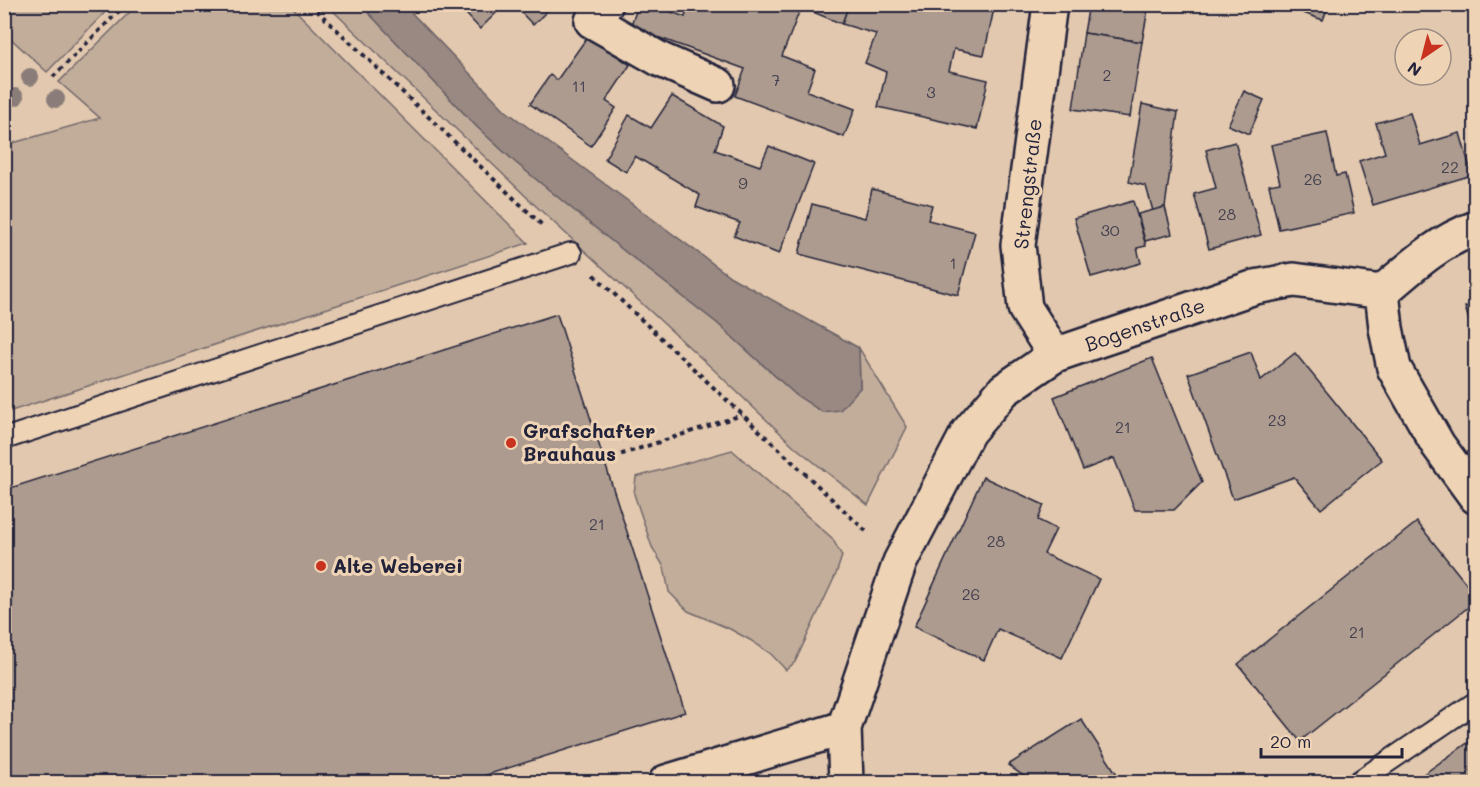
<svg xmlns="http://www.w3.org/2000/svg" width="1480" height="787" font-family="Mali,sans-serif">
	<style>
		.green { fill: #c2ad9b; stroke: #72686b; stroke-width: 1.5 }
		.water { fill: #998982; stroke: #696066; stroke-width: 1.5 }
		.building { fill: #ac9b8e; stroke: #22223b; stroke-width: 1.5 }
		.lines { fill: none; stroke-linecap: round; stroke-linejoin: round }
		.lane-casing { stroke: #22223b; stroke-width: 24 }
		.street-casing { stroke: #22223b; stroke-width: 38 }
		.path { stroke: #22223b; stroke-width: 4; stroke-dasharray: 4.5 4.5; stroke-linecap: butt }
		.lane { stroke: #eed3b5; stroke-width: 20 }
		.street { stroke: #eed3b5; stroke-width: 33 }
		.tree { fill: #8a7c79 }
		.poi-dot { fill: #c8321e; stroke: #eed3b5; stroke-width: 2 }
		.labels { text-anchor: middle; stroke-width: 6; stroke-linejoin: round; paint-order: stroke }
		.number-label { font-size: 16px; fill: #444050 }
		.street-label { font-size: 20px; fill: #22223b; stroke: #eed3b5 }
		.poi-label { font-size: 20px; font-weight: bold; fill: #22223b; stroke: #eed3b5; text-anchor: start }
	</style>
	<rect width="100%" height="100%" fill="#e2c8ae"/>
	<filter id="ink" filterUnits="userSpaceOnUse"><feTurbulence type="fractalNoise" baseFrequency=".0167" numOctaves="2"/><feDisplacementMap in="SourceGraphic" scale="12" xChannelSelector="R" yChannelSelector="G"/><feConvolveMatrix kernelMatrix="1 2 1 2 8 2 1 2 1" color-interpolation-filters="sRGB"/></filter>
	<g filter="url(#ink)">
		<g class="green">
			<path d="M4,5L5,4L112,5L47,72L9,37L5,39Z"/>
			<path d="M137,5H290L528,243L5,413V122L13,143L100,118L59,82Z"/>
			<path d="M327,5H361L477,127L515,162L614,243L717,323L796,395L860,388L859,348L907,427L868,505L795,447L713,369L537,207Z"/>
			<path d="M732,450L832,538L842,556L836,574L795,662L786,670L771,654L750,640L730,629L688,611L669,592L664,567L652,547L634,494L636,477Z"/>
		</g>
		<path class="water" d="M361,5H404L506,111L731,277L859,348L860,388L840,410L822,412L796,395L717,323L614,243L515,162L477,127Z"/>
		<g class="building">
			<path d="M457,4H505L480,29Z"/>
			<path d="M513,4H554L533,25Z"/>
			<path d="M639,4H650L685,17L689,4H794L801,7L782,56L815,69L807,91L855,109L844,137L735,96L745,69L630,27Z"/>
			<path d="M794,4H849L842,24Z"/>
			<path d="M849,4H995L984,55L954,49L949,71L988,80L977,129L878,107L886,72L865,63L876,34L842,24Z"/>
			<path d="M1089,4H1149L1142,42L1084,33Z"/>
			<path d="M1278,4H1329L1323,20Z"/>
			<path d="M1084,33L1142,42L1130,117L1073,109Z"/>
			<path d="M588,36L630,65L606,101L616,108L591,146L530,104L550,75L557,80Z"/>
			<path d="M1244,91L1264,100L1249,134L1228,125Z"/>
			<path d="M672,96L723,126L715,150L760,166L769,146L814,164L779,254L734,236L740,223L696,207L700,195L635,156L626,172L605,159L629,115L651,128Z"/>
			<path d="M1142,104L1178,112L1165,207L1153,211L1146,186L1129,182Z"/>
			<path d="M1410,113L1420,145L1460,133L1472,175L1373,205L1359,161L1385,153L1376,123Z"/>
			<path d="M1327,133L1336,176L1345,174L1354,213L1279,229L1269,185L1280,183L1271,145Z"/>
			<path d="M1235,142L1261,235L1209,249L1194,194L1216,188L1206,150Z"/>
			<path d="M872,189L932,205L928,220L975,232L958,295L799,254L812,204L865,218Z"/>
			<path d="M1133,201L1146,246L1137,248L1141,263L1091,277L1074,218Z"/>
			<path d="M1165,207L1172,234L1145,241L1138,214Z"/>
			<path d="M1476,304V344L1465,307Z"/>
			<path d="M557,314L685,712L464,782H6L4,776V490Z"/>
			<path d="M1251,352L1261,380L1295,353L1382,460L1321,509L1294,477L1233,499L1188,374Z"/>
			<path d="M1152,358L1202,482L1174,510H1135L1114,458L1083,470L1054,397Z"/>
			<path d="M983,477L1044,505L1038,520L1056,529L1044,554L1099,579L1062,658L998,629L984,660L914,627Z"/>
			<path d="M1417,522L1476,596V601L1300,741L1238,664Z"/>
			<path d="M1081,719L1122,782H1032L1008,765Z"/>
			<path d="M1476,737V782H1422L1418,778Z"/>
		</g>
		<g class="lines">
			<g class="lane-casing">
				<g id="lane">
					<path d="M4,439L571,253"/>
					<path d="M1358,782L1476,702"/>
				</g>
			</g>
			<g class="street-casing">
				<g id="street">
					<path d="M606,4L592,21L661,60L718,85"/>
					<path d="M1050,4L1018,245L1025,308L1055,355"/>
					<path d="M1382,292L1386,328L1394,368L1438,445L1476,497"/>
					<path d="M666,782L844,728"/>
					<path d="M846,782L844,728L900,562L968,432L1004,390L1055,355L1255,287L1294,280L1382,292C1411,267 1439,241 1476,228"/>
				</g>
			</g>
			<g class="path">
				<path d="M310,4L543,226"/>
				<path d="M53,77L126,4"/>
				<path d="M594,275L868,533"/>
				<path d="M604,460L742,415"/>
			</g>
			<use href="#lane" class="lane"/>
			<use href="#street" class="street"/>
		</g>
		<g class="tree">
			<circle cx="30" cy="77" r="9"/>
			<circle cx="15" cy="97" r="9"/>
			<circle cx="56" cy="99" r="9"/>
		</g>
	</g>
	<g class="poi-dot">
		<circle cx="511" cy="443" r="6"/>
		<circle cx="321" cy="566" r="6"/>
	</g>
	<g class="labels">
		<g class="number-label">
			<text x="1107" y="81">2</text>
			<text x="776" y="86">7</text>
			<text x="579" y="92">11</text>
			<text x="931" y="98">3</text>
			<text x="1450" y="173">22</text>
			<text x="1313" y="185">26</text>
			<text x="743" y="189">9</text>
			<text x="1227" y="220">28</text>
			<text x="1110" y="236">30</text>
			<text x="953" y="269">1</text>
			<text x="1277" y="426">23</text>
			<text x="1123" y="433">21</text>
			<text x="597" y="530">21</text>
			<text x="996" y="547">28</text>
			<text x="971" y="600">26</text>
			<text x="1357" y="638">21</text>
		</g>
		<g class="street-label">
			<text transform="translate(1028 184) rotate(-84)" y="7">Strengstraße</text>
			<text transform="translate(1145 325) rotate(-19)" y="7">Bogenstraße</text>
		</g>
		<g class="poi-label">
			<text x="523" y="438">Grafschafter<tspan x="523" dy="23">Brauhaus</tspan></text>
			<text x="333" y="573">Alte Weberei</text>
		</g>
	</g>
	<rect width="1480" height="787" fill="none" stroke="#eed3b5" stroke-width="24"/>
	<rect x="12" y="12" width="1456" height="763" fill="none" stroke="#22223b" stroke-width="2" filter="url(#ink)"/>
	<g transform="translate(1423 57) rotate(215)"><circle r="28" fill="#eed3b5" stroke="#9c8c84" stroke-width="1.5"/>
	<path d="M0-4.5L10 22L0 15L-10 22Z" fill="#c8321e"/>
	<text y="-9" font-size="16" font-weight="bold" text-anchor="middle" fill="#22223b">N</text>
	</g>
	<path d="M1261 748v9h141v-9" fill="none" stroke="#22223b" stroke-width="3"/>
	<text x="1270" y="748" font-size="18" fill="#22223b" stroke="#eed3b5" stroke-width="4.5" paint-order="stroke">20 m</text>
</svg>
